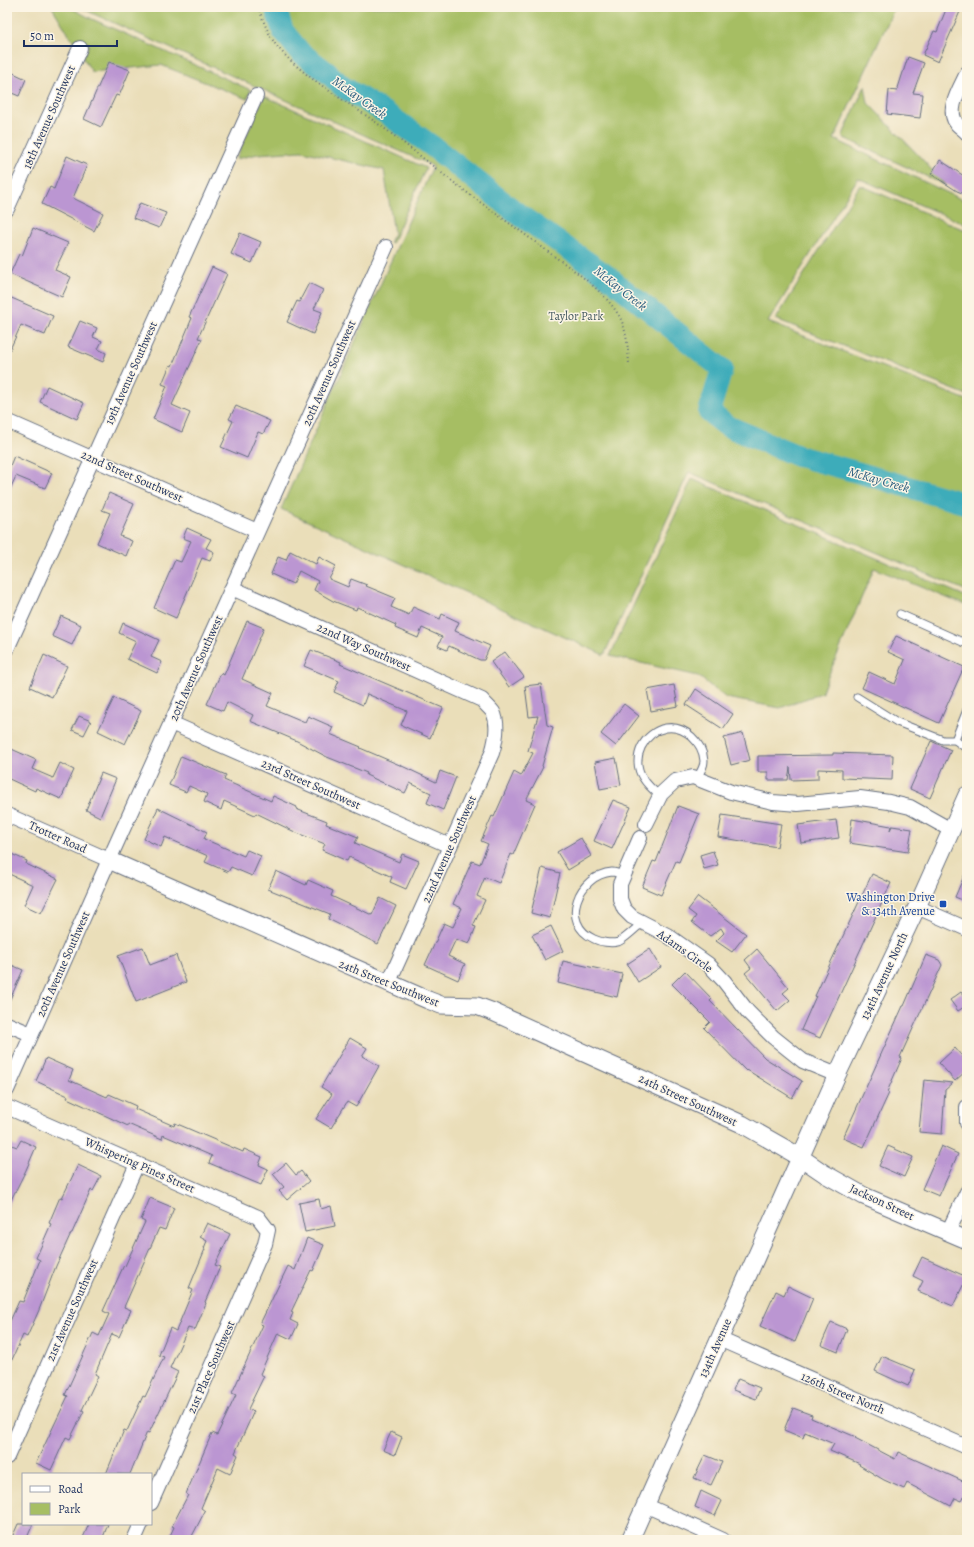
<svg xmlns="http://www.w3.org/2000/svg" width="974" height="1547" font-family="Alegreya,serif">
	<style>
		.green { fill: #a6be63; stroke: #607660 }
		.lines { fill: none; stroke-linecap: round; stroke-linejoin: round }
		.river { stroke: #3cacba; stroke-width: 22 }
		.building { fill: #bb96d2 }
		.service-casing { stroke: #636c7e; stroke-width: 9 }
		.minor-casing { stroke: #636c7e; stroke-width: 16 }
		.tertiary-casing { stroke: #636c7e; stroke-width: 19 }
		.path { stroke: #636c7e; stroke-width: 2; stroke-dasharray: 1 3; stroke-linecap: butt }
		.service { stroke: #fff; stroke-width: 7 }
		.minor { stroke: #fff; stroke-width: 14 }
		.tertiary { stroke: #fff; stroke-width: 17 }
		.transit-dot { fill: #1a4fb4; stroke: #fcf5e5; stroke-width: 1.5 }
		.labels { text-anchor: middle; stroke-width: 3; stroke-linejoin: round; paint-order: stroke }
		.street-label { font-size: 12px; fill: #1b2f5e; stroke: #fcf5e5 }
		.park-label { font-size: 12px; fill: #455a60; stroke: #fcf5e5 }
		.transit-label { font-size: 12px; fill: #164399; stroke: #fcf5e5; text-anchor: end }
		.water-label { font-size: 13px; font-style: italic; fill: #275b7e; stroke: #fcf5e5 }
	</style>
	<rect width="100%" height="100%" fill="#fcf5e5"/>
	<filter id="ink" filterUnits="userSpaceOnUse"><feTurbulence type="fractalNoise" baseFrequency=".025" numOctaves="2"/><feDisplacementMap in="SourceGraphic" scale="8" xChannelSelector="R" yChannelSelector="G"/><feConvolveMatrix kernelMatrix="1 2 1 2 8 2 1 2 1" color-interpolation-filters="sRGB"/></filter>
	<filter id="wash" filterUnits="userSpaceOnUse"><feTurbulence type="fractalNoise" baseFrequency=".012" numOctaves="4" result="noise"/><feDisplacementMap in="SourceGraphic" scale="16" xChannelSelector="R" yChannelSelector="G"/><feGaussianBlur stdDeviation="0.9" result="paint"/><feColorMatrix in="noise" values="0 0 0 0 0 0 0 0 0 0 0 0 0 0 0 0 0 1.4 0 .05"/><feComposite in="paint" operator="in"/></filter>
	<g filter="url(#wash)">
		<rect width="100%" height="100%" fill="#eadeb9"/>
		<g class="green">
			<polygon points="52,7 69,7 92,19 251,90 247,99 161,65 92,72 83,58 89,45 76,39 74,43"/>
			<polygon points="80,7 895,7 834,139 967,202 967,225 858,178 768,322 967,400 967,591 689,472 604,655 281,509 433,166 94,14"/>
			<polygon points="865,86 868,103 923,160 945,185 842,137"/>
			<polygon points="264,96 426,168 392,243 390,242 394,233 384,170 302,151 258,154 236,159"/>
			<polygon points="860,185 967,231 967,395 776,319"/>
			<polygon points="692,479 967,597 967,606 874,568 822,691 824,692 780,708 726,698 698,676 610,656"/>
		</g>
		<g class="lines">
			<polyline class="river" points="275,7 283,31 300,52 328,73 343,87 387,114 432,146 521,216 606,275 722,369 709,412 727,426 798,456 853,471 967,504"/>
		</g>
		<g id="blocks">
			<g class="building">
				<polygon points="947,7 962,7 938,62 923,55 934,31 937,32"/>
				<polygon points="908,57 924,63 913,93 923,94 920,118 887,114 889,90 897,91"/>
				<polygon points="109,62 130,70 119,96 116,95 101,127 84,119"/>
				<polygon points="7,70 26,79 19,96 7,91"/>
				<polygon points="67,156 87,165 73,198 103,213 94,231 42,204 50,187 54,189"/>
				<polygon points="940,160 967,178 967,195 957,191 931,174"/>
				<polygon points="140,203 166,213 159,228 133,218"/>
				<polygon points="33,228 68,243 55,270 71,277 62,297 10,274 19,254 22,256"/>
				<polygon points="240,233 261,242 252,263 231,254"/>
				<polygon points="212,267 227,274 198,338 202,339 172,405 190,413 182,432 153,419 167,386 162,384 170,365 172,366 192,318 189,317"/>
				<polygon points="309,283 323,290 314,309 322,312 313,334 287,322 297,301 299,302"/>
				<polygon points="7,296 53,316 45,335 21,325 7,356"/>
				<polygon points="80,321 97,328 93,337 102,341 98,349 106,353 103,362 68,347"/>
				<polygon points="47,386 84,403 77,419 40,402"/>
				<polygon points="236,406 270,421 263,434 258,432 247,458 221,447 233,421 229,419"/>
				<polygon points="14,456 52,473 45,488 16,476 7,496 7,473"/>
				<polygon points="109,493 134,504 120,536 132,541 126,556 97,543 110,513 102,510"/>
				<polygon points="187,528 211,539 206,548 214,552 210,561 202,558 176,618 154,608 175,560 181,562 191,541 183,538"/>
				<polygon points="290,551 316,564 319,557 336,566 329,579 348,587 351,579 367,585 366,586 395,598 391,607 409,615 413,607 440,619 442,614 459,622 455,631 490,646 484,660 480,660 449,646 447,650 438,646 442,637 422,628 418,638 395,628 396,625 357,607 356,610 333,601 314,590 318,581 299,571 293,584 271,574 278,557 286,560"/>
				<polygon points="61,616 81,625 72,645 52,636"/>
				<polygon points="247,621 264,628 242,679 273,693 267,706 305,722 308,716 333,727 330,734 361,747 360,748 402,766 436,782 440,771 456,777 443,810 427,803 431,793 410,783 405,793 366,775 367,773 327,757 297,741 250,721 253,715 227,702 223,711 207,704 221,673 224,675"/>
				<polygon points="123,623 159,640 151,657 162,662 157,673 127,659 136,641 119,633"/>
				<polygon points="896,636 964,667 939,723 862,688 869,672 895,684 905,660 888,652"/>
				<polygon points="311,650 341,662 340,664 443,708 430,738 401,725 407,711 367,694 363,705 334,692 339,681 304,666"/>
				<polygon points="505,652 524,677 509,687 491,662"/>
				<polygon points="44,655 67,666 52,697 30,687"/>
				<polygon points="541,684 547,725 553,727 542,766 543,767 526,800 535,804 513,855 511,854 499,883 485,877 477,896 485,900 473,926 476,927 469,944 456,939 448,956 465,964 458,980 425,965 444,923 453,927 462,908 453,904 472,861 480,864 488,844 481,841 492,816 494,817 514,772 521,776 533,753 528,751 538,716 529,717 525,686"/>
				<polygon points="674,685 678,706 651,711 647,690"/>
				<polygon points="696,689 733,714 723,729 686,705"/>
				<polygon points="114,698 141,711 125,744 98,731"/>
				<polygon points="624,704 639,716 616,746 601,734"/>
				<polygon points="79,716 91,721 84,735 72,730"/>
				<polygon points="743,733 750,760 731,765 724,738"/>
				<polygon points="931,741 951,750 930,798 910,789"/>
				<polygon points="7,747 36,760 32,769 53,778 60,763 74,770 61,799 36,788 35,791 7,778"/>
				<polygon points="833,753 893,755 892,780 842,778 842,770 818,769 818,779 791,780 790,767 788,780 768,780 768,772 758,772 758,756 833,755"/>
				<polygon points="181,756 226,775 224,780 271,801 273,796 297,807 296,809 327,821 326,824 358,837 355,843 399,862 402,854 419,861 406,889 390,882 392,877 349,857 347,861 322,850 325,844 297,833 256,813 255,815 224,801 221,810 204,802 207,794 189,786 186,792 169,785"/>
				<polygon points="616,758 621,785 600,789 595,762"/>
				<polygon points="101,773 116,779 100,817 86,810"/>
				<polygon points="613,800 631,807 612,849 594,841"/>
				<polygon points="678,806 699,814 679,862 676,861 661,895 642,887 653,861 656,862"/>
				<polygon points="158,808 207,832 204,839 244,856 247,850 261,856 252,876 231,867 228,872 205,862 208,856 165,837 161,847 144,839"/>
				<polygon points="722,815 781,824 777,847 718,837"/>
				<polygon points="852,819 891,826 890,830 892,826 912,829 908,852 849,843"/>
				<polygon points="836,820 839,838 801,843 798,825"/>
				<polygon points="581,838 591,856 568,870 557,852"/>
				<polygon points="713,851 718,865 704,869 700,855"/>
				<polygon points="7,852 27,861 26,864 58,879 41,913 24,905 33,885 7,873"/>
				<polygon points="542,868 560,873 550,918 531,913"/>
				<polygon points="967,869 967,902 955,897"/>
				<polygon points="276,871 306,885 308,880 333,891 331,896 372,915 380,898 396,906 378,944 328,919 330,914 268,889"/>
				<polygon points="872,874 891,883 820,1038 801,1030 816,996 815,996"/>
				<polygon points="698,897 746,934 732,952 716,941 724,933 721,928 710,936 692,922 696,916 688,910"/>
				<polygon points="551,926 563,951 545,960 532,935"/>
				<polygon points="143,947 150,965 176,955 186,982 136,1002 118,956"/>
				<polygon points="650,949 661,967 638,982 627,964"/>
				<polygon points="757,949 789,988 783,993 790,1000 777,1011 745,973 751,968 745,960"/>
				<polygon points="926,955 939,960 942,965 900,1057 902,1058 887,1092 889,1093 864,1147 843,1138 903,1006 904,1006"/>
				<polygon points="563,961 622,974 617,997 558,983"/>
				<polygon points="7,963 23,970 7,1006"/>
				<polygon points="685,971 712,999 710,1001 765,1058 802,1081 792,1098 747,1070 746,1071 704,1028 710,1022 672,984"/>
				<polygon points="961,992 967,1000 967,1005 958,1011 950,1000"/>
				<polygon points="350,1038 367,1048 362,1056 379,1066 356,1107 347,1102 331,1128 316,1119 332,1094 321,1087"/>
				<polygon points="955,1048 967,1062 967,1070 955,1081 939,1063"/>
				<polygon points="46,1058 73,1070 69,1080 107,1097 109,1094 136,1106 135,1109 174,1126 175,1123 243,1152 244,1149 262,1157 259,1165 268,1169 261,1185 209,1163 212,1156 163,1135 162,1139 128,1124 128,1126 67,1098 68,1096 36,1081"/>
				<polygon points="924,1080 953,1083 945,1090 942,1134 919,1132"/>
				<polygon points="21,1140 36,1147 26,1170 7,1208 7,1149 9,1144 17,1147"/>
				<polygon points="888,1146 913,1157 904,1177 879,1166"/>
				<polygon points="941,1146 958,1154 939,1196 922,1189"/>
				<polygon points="286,1163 296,1175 301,1171 309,1181 287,1200 279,1191 284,1187 273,1174"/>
				<polygon points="78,1165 101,1176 93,1191 91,1190 72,1233 71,1233 56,1266 39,1310 27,1337 23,1335 7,1371 7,1328 19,1301 23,1302 40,1260 36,1258 51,1224 49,1223 60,1197 62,1198"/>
				<polygon points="150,1198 174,1208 165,1230 159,1228 124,1307 131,1310 119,1337 112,1334 95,1374 98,1376 82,1410 84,1411 70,1439 66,1437 51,1470 36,1463 68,1396 65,1395 93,1333 99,1336 109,1314 103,1311 124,1265 125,1266 145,1222 141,1220"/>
				<polygon points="319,1199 321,1209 331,1206 335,1226 305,1232 299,1203"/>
				<polygon points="207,1223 230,1234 215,1265 220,1267 205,1302 206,1303 195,1330 188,1328 170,1368 178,1372 149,1433 147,1432 130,1474 106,1474 124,1430 127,1431 143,1396 145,1397 164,1357 159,1355 170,1328 176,1331 193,1290 189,1288 205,1249 204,1248 207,1241 200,1237"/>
				<polygon points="307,1238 324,1245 313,1271 311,1270 291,1312 293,1313 290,1320 298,1324 291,1339 278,1333 260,1374 264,1376 248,1409 254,1411 235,1453 238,1455 230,1474 218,1468 201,1508 205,1511 190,1540 168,1540 174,1527 172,1526 188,1495 186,1494 212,1433 217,1435 236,1395 232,1393 263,1325 260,1324 288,1266 295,1270"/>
				<polygon points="922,1257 967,1277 953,1306 918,1291 923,1281 913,1276"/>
				<polygon points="788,1286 813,1298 795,1342 760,1326 776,1291 784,1295"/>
				<polygon points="831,1322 847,1329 838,1352 821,1345"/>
				<polygon points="882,1356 915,1370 908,1386 875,1371"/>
				<polygon points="738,1379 760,1388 756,1399 733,1390"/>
				<polygon points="793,1408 812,1415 811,1418 856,1437 855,1438 895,1459 898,1452 967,1483 967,1492 962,1501 955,1498 951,1506 907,1483 904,1489 884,1480 859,1465 860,1464 830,1451 834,1444 805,1432 803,1438 784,1430"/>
				<polygon points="391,1432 402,1437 395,1455 383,1450"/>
				<polygon points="705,1455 722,1462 711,1485 694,1478"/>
				<polygon points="701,1491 722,1501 715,1516 695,1507"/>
				<polygon points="18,1524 33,1524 26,1540 11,1540"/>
				<polygon points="89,1524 108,1524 102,1540 82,1540"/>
			</g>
		</g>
	</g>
	<g filter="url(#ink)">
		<use href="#blocks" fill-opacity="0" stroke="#636c7e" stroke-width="1"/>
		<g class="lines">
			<defs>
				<g id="service">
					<polyline points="900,614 967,644"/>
					<polyline points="857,697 897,722 943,740 955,740 967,749"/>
					<polyline points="955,740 967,710"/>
					<path d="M 660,796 C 654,791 647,785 643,778 C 630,758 644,732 666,728 C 685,725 703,743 704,761 C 704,767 700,773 697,778"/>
					<path d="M 624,876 C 620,874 616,872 612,872 C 578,875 559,923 594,939 C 600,942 611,944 618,942 C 624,940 636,928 642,923"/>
				</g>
				<g id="minor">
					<path d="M 967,73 C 961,87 945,110 957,124 C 960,127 964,130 967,133"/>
					<polyline points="7,209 80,48"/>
					<polyline points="7,421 257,531"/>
					<path d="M 232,588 L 482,700 C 485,704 490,708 493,712 C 499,724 496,740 492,753 L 388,984"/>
					<polyline points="7,649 256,96"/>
					<polyline points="171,723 450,846"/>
					<polyline points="7,815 109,860"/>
					<polyline points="646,824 661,794 675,781 693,777 731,792 773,802 798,804 860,798 889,802 910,807 951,830"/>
					<polyline points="640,838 620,884 620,899 624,909 632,917 667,935 708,964 724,981 748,1012 773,1037 803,1061 837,1075"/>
					<polyline points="917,907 967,929"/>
					<polyline points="7,1024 31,1034"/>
					<polyline points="7,1090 109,860 386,247"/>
					<polyline points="7,1107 258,1217 268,1230 265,1244 151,1503"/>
					<polyline points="967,1107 967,1123"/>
					<polyline points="948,1232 967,1192"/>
					<polyline points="719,1339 967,1447"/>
					<polyline points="7,1457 137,1164"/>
					<polyline points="645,1505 723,1540"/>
					<polyline points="134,1540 141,1524"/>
				</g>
				<g id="tertiary">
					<polyline points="109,860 428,1000 441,1005 477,1006 493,1012 742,1124 800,1157 825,1174 864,1196 967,1240"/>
					<polyline points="630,1540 837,1075 917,907 967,795"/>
				</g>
			</defs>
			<use href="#service" class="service-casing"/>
			<use href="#minor" class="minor-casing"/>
			<use href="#tertiary" class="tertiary-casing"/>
			<path class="path" d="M 258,7 C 263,20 268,34 276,45 C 300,75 343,99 374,121 C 408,145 439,172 473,197 C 499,216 525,234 551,254 C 575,271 602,289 618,314 C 627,328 628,349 629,364"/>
			<use href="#service" class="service"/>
			<use href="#minor" class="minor"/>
			<use href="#tertiary" class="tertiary"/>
		</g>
	</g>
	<rect class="transit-dot" x="939" y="900" width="8" height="8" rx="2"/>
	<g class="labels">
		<g class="street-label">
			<text transform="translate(49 117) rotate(-66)" y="4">18th Avenue Southwest</text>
			<text transform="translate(131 373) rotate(-66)" y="4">19th Avenue Southwest</text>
			<text transform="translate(329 373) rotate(-66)" y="4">20th Avenue Southwest</text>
			<text transform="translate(132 476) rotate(24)" y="4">22nd Street Southwest</text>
			<text transform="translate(364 647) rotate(24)" y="4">22nd Way Southwest</text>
			<text transform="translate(196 668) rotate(-66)" y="4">20th Avenue Southwest</text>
			<text transform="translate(311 784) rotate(24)" y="4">23rd Street Southwest</text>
			<text transform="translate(58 837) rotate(24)" y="4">Trotter Road</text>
			<text transform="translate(449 849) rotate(-66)" y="4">22nd Avenue Southwest</text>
			<text transform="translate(685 951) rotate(35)" y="4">Adams Circle</text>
			<text transform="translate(63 964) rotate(-66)" y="4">20th Avenue Southwest</text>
			<text transform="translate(884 976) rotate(-65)" y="4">134th Avenue North</text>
			<text transform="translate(389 983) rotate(22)" y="4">24th Street Southwest</text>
			<text transform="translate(688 1100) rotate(25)" y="4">24th Street Southwest</text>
			<text transform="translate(140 1165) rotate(24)" y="4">Whispering Pines Street</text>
			<text transform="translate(882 1202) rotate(25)" y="4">Jackson Street</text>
			<text transform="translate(72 1310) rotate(-66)" y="4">21st Avenue Southwest</text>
			<text transform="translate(715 1348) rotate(-66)" y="4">134th Avenue</text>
			<text transform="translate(211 1367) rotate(-66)" y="4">21st Place Southwest</text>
			<text transform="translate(843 1393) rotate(23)" y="4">126th Street North</text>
		</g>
		<g class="park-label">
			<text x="576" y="320">Taylor Park</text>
		</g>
		<g class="transit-label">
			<text x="935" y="901">Washington Drive<tspan x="935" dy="14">&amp; 134th Avenue</tspan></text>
		</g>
		<g class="water-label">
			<text transform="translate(360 97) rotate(35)" y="5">McKay Creek</text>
			<text transform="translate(621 288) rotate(38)" y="5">McKay Creek</text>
			<text transform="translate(879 479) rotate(16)" y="5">McKay Creek</text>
		</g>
	</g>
	<rect width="974" height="1547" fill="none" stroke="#fcf5e5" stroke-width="24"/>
	<rect x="22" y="1473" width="130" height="52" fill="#fcf5e5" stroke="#a2a6af"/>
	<rect x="30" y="1486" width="20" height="6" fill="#ffffff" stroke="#a2a6af"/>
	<text x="58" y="1493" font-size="12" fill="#1b2f5e">Road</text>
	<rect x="30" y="1503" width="20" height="12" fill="#a6be63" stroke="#a2a6af"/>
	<text x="58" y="1513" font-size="12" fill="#1b2f5e">Park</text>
	<path d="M24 40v6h93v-6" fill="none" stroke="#1b2f5e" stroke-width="2"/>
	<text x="30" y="40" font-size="12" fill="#1b2f5e" stroke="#fcf5e5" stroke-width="3" paint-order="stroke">50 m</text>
</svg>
